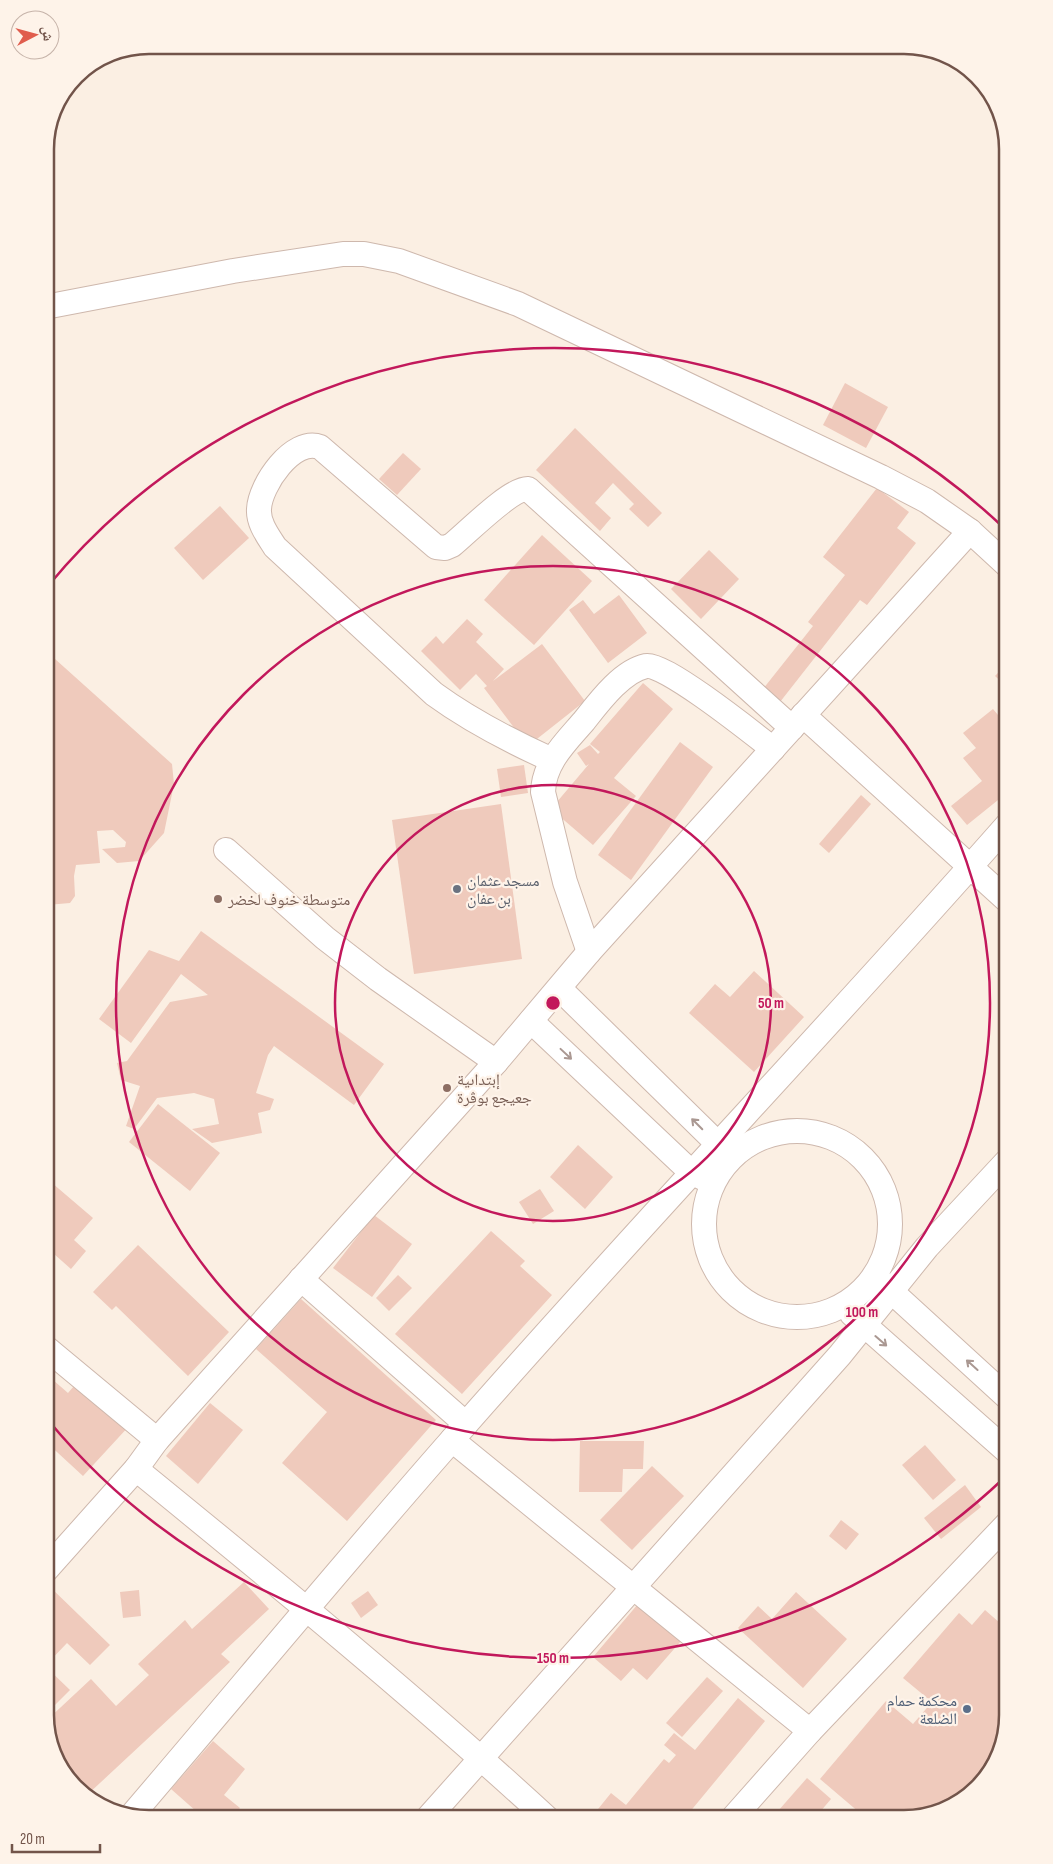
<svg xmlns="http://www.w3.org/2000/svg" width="1053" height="1864" font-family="'Sofia Sans Condensed','Noto Naskh Arabic',sans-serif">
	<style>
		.building { fill: #efcabc }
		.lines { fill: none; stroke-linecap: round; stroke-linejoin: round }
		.street-casing { stroke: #ceb8ad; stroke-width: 26 }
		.street { stroke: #fff; stroke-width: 24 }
		.oneway { stroke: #aa9892 }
		.ring { fill: none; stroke: #c2185b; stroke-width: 2.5 }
		.worship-dot { fill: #6b7280; stroke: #fef3e9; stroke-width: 2 }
		.education-dot { fill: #8d6e63; stroke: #fef3e9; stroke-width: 2 }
		.service-dot { fill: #5c6f8a; stroke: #fef3e9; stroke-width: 2 }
		.labels { text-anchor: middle; stroke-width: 4.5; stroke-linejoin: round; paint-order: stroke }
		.worship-label { font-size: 16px; fill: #5b616d; stroke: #fef3e9; text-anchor: start }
		.education-label { font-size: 16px; fill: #785e54; stroke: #fef3e9; text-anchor: start }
		.service-label { font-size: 16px; fill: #4e5e75; stroke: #fef3e9; text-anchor: end }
		.rim { fill: none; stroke: #72544a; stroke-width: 2.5 }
		.centre { fill: #c2185b; stroke: #fef3e9; stroke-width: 2.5 }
		.ring-label { font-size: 15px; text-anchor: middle; font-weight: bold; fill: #c2185b; stroke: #fef3e9; stroke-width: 4.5; stroke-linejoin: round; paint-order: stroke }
	</style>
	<rect width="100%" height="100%" fill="#fbefe3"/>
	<g class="building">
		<polygon points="845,383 888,407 866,448 823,425"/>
		<polygon points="575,428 662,513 648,527 629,509 634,504 613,483 595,503 611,518 600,531 536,470"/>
		<polygon points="403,453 421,469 397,495 379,479"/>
		<polygon points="877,488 909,512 897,528 916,543 867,605 860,600 780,702 763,689 813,626 808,622 845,575 823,557"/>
		<polygon points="220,506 249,538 203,580 174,548"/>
		<polygon points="542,535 592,581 534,645 484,600"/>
		<polygon points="709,550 739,579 701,619 671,589"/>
		<polygon points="619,595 647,633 608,663 569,610 583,600 594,614"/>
		<polygon points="467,619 483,634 476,642 504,669 493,681 542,644 585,701 528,746 484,688 487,686 476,674 460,690 421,651 436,636 443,644"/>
		<polygon points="45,650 172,764 174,784 164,833 139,861 117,863 102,849 125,847 126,842 113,830 97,831 100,863 76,865 74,876 75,896 70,903 47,905"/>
		<polygon points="1008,662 1008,688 995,676"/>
		<polygon points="643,683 673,709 614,778 636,796 593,845 551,809 589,764 586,766 577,753 590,745 598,754 600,752 590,744"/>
		<polygon points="993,709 1008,727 1008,792 967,825 951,806 982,781 963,758 976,748 963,733"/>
		<polygon points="680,742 713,767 631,880 598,855"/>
		<polygon points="524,765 528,793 501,797 497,769"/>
		<polygon points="861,795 871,804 829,853 819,844"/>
		<polygon points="501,804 522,959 414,974 392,820"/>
		<polygon points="201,931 384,1064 354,1105 274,1046 268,1055 256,1093 274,1099 270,1110 258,1113 262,1133 212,1143 192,1129 219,1124 214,1099 194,1093 157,1098 134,1129 126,1126 140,1086 121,1080 117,1063 127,1061 170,1002 208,995 181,974 131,1043 99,1019 149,950 179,961"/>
		<polygon points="754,971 804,1017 754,1072 689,1013 715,984 730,997"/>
		<polygon points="158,1104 220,1153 190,1191 129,1142"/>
		<polygon points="578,1145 613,1177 585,1209 550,1177"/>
		<polygon points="45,1177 93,1218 74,1240 86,1251 71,1269 45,1246"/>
		<polygon points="540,1189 554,1211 533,1224 519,1202"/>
		<polygon points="374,1215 412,1244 372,1297 333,1268"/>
		<polygon points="491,1231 525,1261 520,1266 552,1295 462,1394 395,1334"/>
		<polygon points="138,1245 229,1332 188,1376 116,1306 112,1310 93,1292"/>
		<polygon points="398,1275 412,1288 389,1311 376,1298"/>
		<polygon points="301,1299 436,1420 347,1521 282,1463 327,1412 256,1349"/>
		<polygon points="45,1373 68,1393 80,1379 130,1425 83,1476 45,1441"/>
		<polygon points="210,1403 243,1430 198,1484 166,1456"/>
		<polygon points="580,1441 644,1441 643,1469 623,1469 622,1492 579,1492"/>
		<polygon points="925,1445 956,1480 933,1500 902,1465"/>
		<polygon points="652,1466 684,1496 632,1550 600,1520"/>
		<polygon points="965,1485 981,1507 941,1539 924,1518"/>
		<polygon points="841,1520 859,1534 846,1550 829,1536"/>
		<polygon points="45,1526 51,1532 45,1539"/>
		<polygon points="1008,1569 1008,1580 1002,1574"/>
		<polygon points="244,1582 269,1609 221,1654 230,1662 86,1796 53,1755 50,1739 55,1734 46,1721 91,1679 116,1706 149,1675 138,1664 185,1620 192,1629"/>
		<polygon points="48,1585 110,1645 90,1665 67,1643 45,1666 45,1588"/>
		<polygon points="139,1590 141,1616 123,1618 120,1592"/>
		<polygon points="368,1591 378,1605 361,1618 351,1603"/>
		<polygon points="796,1592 847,1639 803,1688 738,1628 758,1606 772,1619"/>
		<polygon points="638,1604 681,1641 647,1680 633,1668 621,1681 593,1657"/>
		<polygon points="985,1610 1008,1630 1008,1716 990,1773 944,1811 905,1819 867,1819 820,1779 886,1701 913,1724 932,1702 903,1678 959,1613 972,1625"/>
		<polygon points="45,1666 70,1690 45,1715"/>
		<polygon points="707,1677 723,1691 682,1737 666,1723"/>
		<polygon points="738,1698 765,1721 684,1819 590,1819 611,1793 626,1805 664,1759 669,1763 676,1755 664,1745 674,1733 695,1750"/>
		<polygon points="213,1741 245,1769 224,1795 240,1808 231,1819 205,1819 171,1789"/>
		<polygon points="807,1778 831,1799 814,1819 771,1819"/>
	</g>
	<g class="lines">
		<defs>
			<g id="street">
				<polyline points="45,307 233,271 343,254 364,254 399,261 518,304 881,477 927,501 970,531 1008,566"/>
				<polyline points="803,715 1008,901"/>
				<path d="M 552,760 C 510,741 471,721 434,694 L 275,547 C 268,536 258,523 259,509 C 260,485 293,437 320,447 L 436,547 L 445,548 L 452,545 C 467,533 511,488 528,489 L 792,728"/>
				<polyline points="226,850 325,938 378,979 496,1062"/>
				<path d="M 589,952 L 565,882 L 543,792 C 544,762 566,742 584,721 C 599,702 622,671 646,666 C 664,662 755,735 773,749"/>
				<polyline points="560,989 717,1143 731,1152"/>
				<polyline points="531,1021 691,1172 705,1179"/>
				<circle cx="797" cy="1224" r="93"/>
				<polyline points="301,1279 466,1424"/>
				<polyline points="880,1281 1008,1398"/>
				<polyline points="852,1314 1008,1452"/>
				<polyline points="45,1347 157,1440"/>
				<polyline points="452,1440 810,1731"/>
				<polyline points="136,1469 157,1440 496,1062 589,952 970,531"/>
				<path d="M 45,1571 L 136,1469 C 276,1583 415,1697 548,1819"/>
				<path d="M 132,1815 C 238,1691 343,1564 451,1441 C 633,1232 825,1032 1008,824"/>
				<polyline points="427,1819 840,1355 927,1247 1008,1160"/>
				<polyline points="732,1819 810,1731 1008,1523"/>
			</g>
		</defs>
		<use href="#street" class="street-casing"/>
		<use href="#street" class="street"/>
	</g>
	<defs><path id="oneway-shaft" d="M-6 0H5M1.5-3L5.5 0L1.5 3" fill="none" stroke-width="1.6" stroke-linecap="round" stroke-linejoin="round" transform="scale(1.25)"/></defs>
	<g class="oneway">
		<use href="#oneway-shaft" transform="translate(566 1054) rotate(43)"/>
		<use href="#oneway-shaft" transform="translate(697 1124) rotate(-135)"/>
		<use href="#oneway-shaft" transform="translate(881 1341) rotate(41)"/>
		<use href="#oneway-shaft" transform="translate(972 1365) rotate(-138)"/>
	</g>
	<g class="ring">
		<circle cx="553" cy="1003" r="218"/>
		<circle cx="553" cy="1003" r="437"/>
		<path d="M1004 1478A655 655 0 0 1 48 1420M48 586A655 655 0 0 1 1004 528"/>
	</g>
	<circle class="worship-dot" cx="457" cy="889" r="5"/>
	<g class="education-dot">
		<circle cx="218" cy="899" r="5"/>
		<circle cx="447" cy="1088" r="5"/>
	</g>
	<circle class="service-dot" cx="967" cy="1709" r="5"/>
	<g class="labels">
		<g class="worship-label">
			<text x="467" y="886">مسجد عثمان<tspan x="467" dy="18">بن عفان</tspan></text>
		</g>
		<g class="education-label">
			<text x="228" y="905">متوسطة خنوف لخضر</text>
			<text x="457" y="1085">إبتداىية<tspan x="457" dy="18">جعيجع بوڨرة</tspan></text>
		</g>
		<g class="service-label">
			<text x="957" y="1706">محكمة حمام<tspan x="957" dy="18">الضلعة</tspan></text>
		</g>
	</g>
	<path d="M0 0H1053V1864H0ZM149 54H904A95 95 0 0 1 999 149V1715A95 95 0 0 1 904 1810H149A95 95 0 0 1 54 1715V149A95 95 0 0 1 149 54Z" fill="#fef3e9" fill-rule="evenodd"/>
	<path class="rim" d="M149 54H904A95 95 0 0 1 999 149V1715A95 95 0 0 1 904 1810H149A95 95 0 0 1 54 1715V149A95 95 0 0 1 149 54Z"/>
	<circle cx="553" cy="1003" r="8" class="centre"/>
	<g class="ring-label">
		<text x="771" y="1008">50 m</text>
		<text x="862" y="1317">100 m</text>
		<text x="553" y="1663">150 m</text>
	</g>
	<g transform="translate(35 35) rotate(84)"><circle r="24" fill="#fef3e9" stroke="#c6b3a9"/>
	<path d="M0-4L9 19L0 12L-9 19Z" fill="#e05d4d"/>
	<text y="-8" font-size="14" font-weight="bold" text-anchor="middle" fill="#72544a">ش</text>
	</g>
	<path d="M12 1844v8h88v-8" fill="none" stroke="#72544a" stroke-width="2.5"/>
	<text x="20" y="1844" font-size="15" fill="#72544a" stroke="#fef3e9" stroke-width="4" paint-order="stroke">20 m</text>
</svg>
